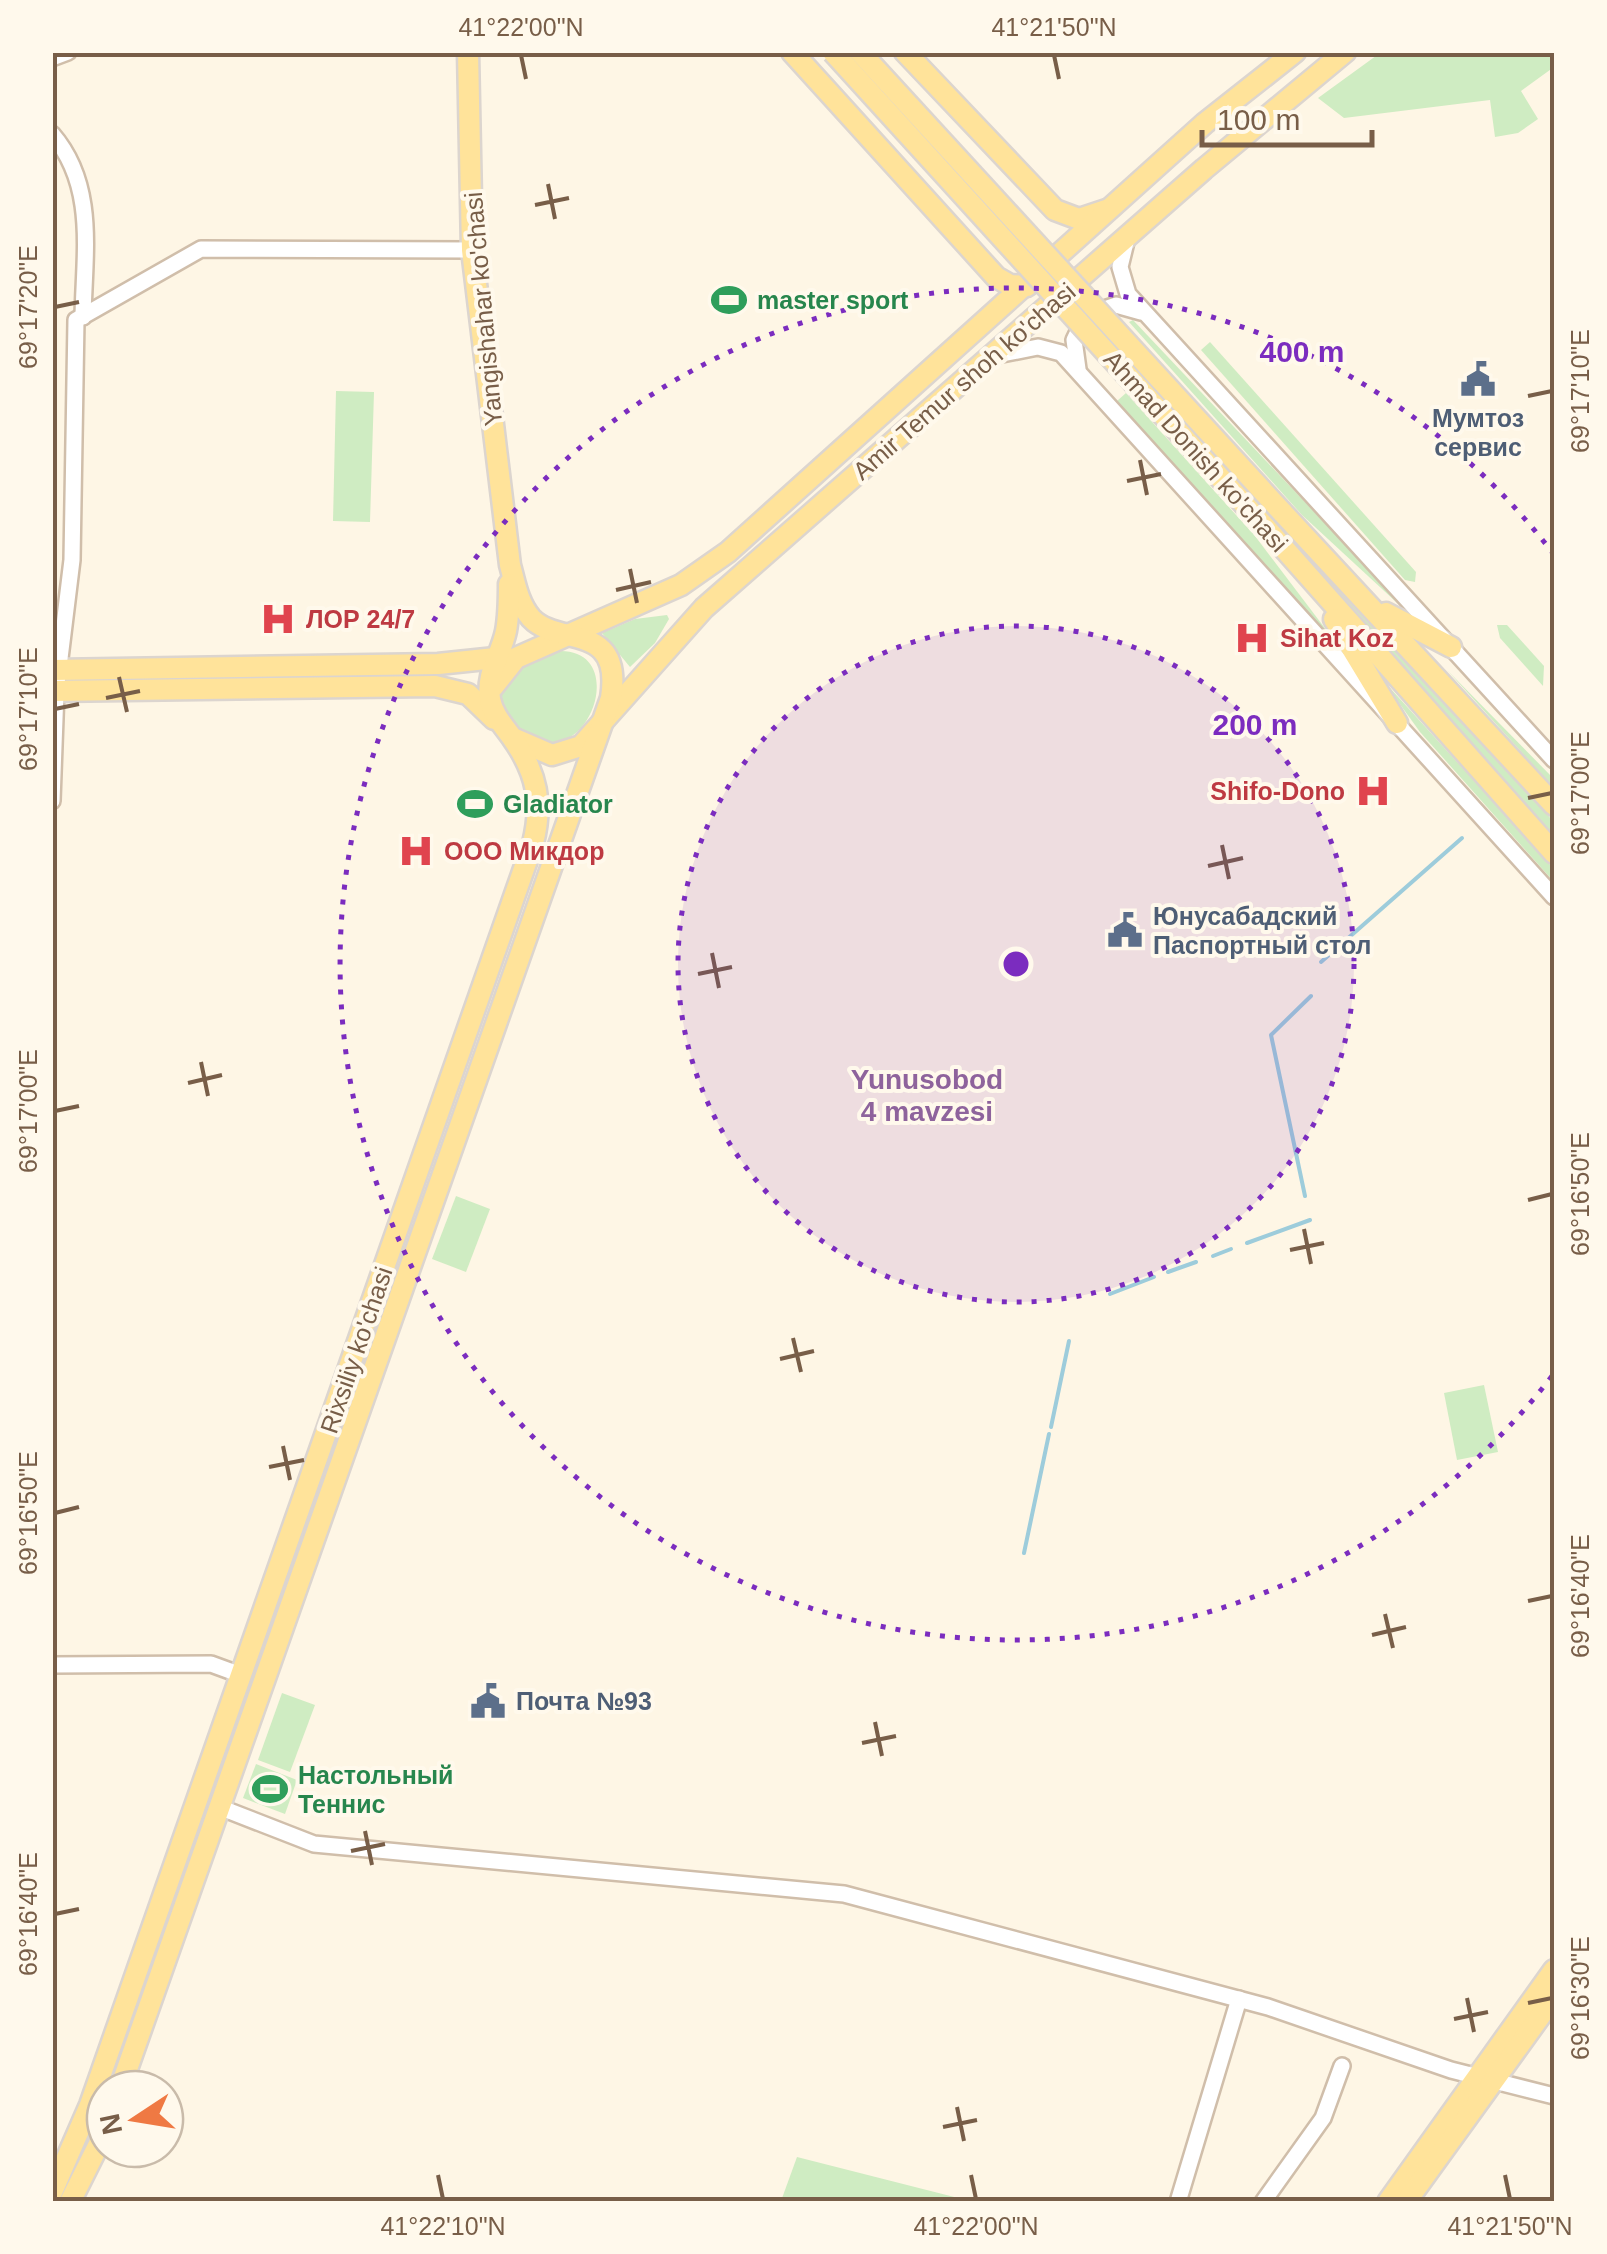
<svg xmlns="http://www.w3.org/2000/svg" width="1607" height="2254" font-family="Helvetica,sans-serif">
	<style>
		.green { fill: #cfecc2 }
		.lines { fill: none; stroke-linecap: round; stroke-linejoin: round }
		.stream { stroke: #9dccdb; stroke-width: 4 }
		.minor-casing { stroke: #d0beaa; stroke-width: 20 }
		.major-casing { stroke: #dcd5cf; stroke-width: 25 }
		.minor { stroke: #fff; stroke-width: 15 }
		.major { stroke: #ffe39a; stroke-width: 20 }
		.major-bridge-casing { stroke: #dcd5cf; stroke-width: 25; stroke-linecap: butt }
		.major-bridge { stroke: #ffe39a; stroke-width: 20 }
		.ticks { fill: none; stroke: #785e48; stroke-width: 4 }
		.ring { fill: none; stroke: #7b2cbf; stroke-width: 5; stroke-dasharray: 5 10 }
		.labels { text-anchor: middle; stroke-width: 8; stroke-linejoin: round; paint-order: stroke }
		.leisure-label { font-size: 25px; font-weight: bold; fill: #27864d; stroke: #fff9ec; text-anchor: start }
		.street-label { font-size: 25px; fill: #785e48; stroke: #fff9ec }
		.service-label { font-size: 25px; font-weight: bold; fill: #4e5e75; stroke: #fff9ec; text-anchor: start }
		.health-label { font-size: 25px; font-weight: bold; fill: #be3a42; stroke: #fff9ec; text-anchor: start }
		.neighbourhood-label { font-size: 28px; font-weight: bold; fill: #8e639c; stroke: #fff9ec }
		.centre { fill: #7b2cbf; stroke: #fff9ec; stroke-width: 5 }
		.ring-label { font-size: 30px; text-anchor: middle; font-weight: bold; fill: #7b2cbf; stroke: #fff9ec; stroke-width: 8; stroke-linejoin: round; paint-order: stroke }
		.neatline { fill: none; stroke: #785e48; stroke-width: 4 }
		.ticks-label { font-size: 25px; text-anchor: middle; fill: #785e48 }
	</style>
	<rect width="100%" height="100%" fill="#fef6e5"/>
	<g class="green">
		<polygon points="1380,53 1554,53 1554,67 1521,91 1538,119 1518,133 1495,137 1490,100 1344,118 1318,98"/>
		<polygon points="1133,320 1421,625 1302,515 1129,322"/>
		<polygon points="1210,342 1416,572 1415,582 1405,580 1201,350"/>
		<polygon points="336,391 374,392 370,522 333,521"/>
		<polygon points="1126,393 1255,536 1349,660 1117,401"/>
		<polygon points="1294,544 1360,608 1554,822 1554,837"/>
		<polygon points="667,615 669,619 655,643 630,667 602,633 635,619"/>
		<polygon points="1497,625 1507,625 1544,666 1543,686 1500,638"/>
		<path d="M 559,651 C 633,649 586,781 523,731 C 510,721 501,708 500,692 L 514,670 Z"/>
		<polygon points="1447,670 1554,779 1554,788"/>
		<polygon points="1381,678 1554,869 1554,882 1420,732"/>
		<polygon points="456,1196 490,1209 466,1272 432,1259"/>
		<polygon points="1484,1385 1498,1452 1457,1460 1444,1393"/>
		<polygon points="282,1693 315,1705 290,1772 258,1760"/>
		<polygon points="256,1764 297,1780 285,1814 243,1798"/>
		<polygon points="797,2157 970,2201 781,2201"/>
	</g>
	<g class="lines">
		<g class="stream">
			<polyline points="1321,962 1462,838"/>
			<polyline points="1305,1196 1271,1035 1311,996"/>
			<polyline points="1247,1243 1310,1220"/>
			<polyline points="1213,1256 1231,1249"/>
			<polyline points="1168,1272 1196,1262"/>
			<polyline points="1110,1294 1154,1277"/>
			<polyline points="1051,1427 1069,1341"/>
			<polyline points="1024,1553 1049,1434"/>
		</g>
		<defs>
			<g id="minor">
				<polyline points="52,58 68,52"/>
				<path d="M 52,134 C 97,186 84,254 83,317"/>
				<polyline points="1127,238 1120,267 1128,294 1554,760"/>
				<polyline points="992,356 1038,347 1061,353 1554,897"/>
				<polyline points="1078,369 1074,340 1086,315 1116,305 1141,312"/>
				<polyline points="52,801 56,691 72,560 76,320 201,249 472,250"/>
				<polyline points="52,1665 211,1664 241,1675"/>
				<polyline points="219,1807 314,1844 844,1894 1268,2007 1451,2070 1554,2096"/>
				<polyline points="1178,2202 1239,1999"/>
				<polyline points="1263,2202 1323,2118 1342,2066"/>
			</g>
			<g id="major">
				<polyline points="792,52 996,277 1010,285 1027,286"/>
				<polyline points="905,52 1055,210 1079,219 1106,210"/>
				<polyline points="1282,512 1554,805"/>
				<polyline points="1265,527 1554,853"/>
				<polyline points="1386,613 1451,647"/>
				<polyline points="1334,619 1397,723"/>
				<polyline points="52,670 438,664 505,657"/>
				<polyline points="493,687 516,658 681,585 728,552 1205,123 1295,52"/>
				<polyline points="52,691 435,686 468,694 494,719"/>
				<polyline points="515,739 552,755 581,746 704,608 1204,169 1345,52"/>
				<path d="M 120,2089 L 611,698 C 623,621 558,647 531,618 C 518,603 515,583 510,565 L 472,250 L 468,52"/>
				<path d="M 52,2192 L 90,2105 L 533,843 C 543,804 537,773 513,739 C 504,726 493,715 490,699 C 486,673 501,655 506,631 C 509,615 509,599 509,584"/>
				<polyline points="70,2202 105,2132"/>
				<polyline points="1388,2202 1554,1970"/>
				<polyline points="1406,2202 1554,1997"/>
			</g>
		</defs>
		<use href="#minor" class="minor-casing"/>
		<use href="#major" class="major-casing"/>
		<use href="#minor" class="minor"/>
		<use href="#major" class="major"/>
		<defs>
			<g id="major-bridge">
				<polyline points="833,52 1265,527"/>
				<polyline points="860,52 1282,512"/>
			</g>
		</defs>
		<use href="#major-bridge" class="major-bridge-casing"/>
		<use href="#major-bridge" class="major-bridge"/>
	</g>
	<path class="ticks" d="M 521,55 L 526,79M 1054,55 L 1059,79M 548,184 L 555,219M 535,205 L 569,198M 55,307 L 79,302M 1528,396 L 1552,391M 1140,460 L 1147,495M 1127,481 L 1161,474M 630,569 L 637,603M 616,590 L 651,582M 119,677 L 127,712M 106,698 L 140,691M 55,709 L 79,704M 1528,798 L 1552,793M 1222,845 L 1229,879M 1208,866 L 1243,858M 712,953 L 719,988M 698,974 L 732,967M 201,1062 L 208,1096M 188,1083 L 222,1075M 55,1111 L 79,1106M 1528,1200 L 1552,1194M 1304,1229 L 1311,1264M 1290,1250 L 1324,1243M 793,1338 L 801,1372M 780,1359 L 814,1351M 283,1446 L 290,1480M 269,1467 L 304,1460M 55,1513 L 79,1507M 1528,1601 L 1552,1596M 1385,1614 L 1393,1648M 1372,1635 L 1406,1627M 875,1722 L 882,1756M 862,1743 L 896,1736M 365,1831 L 372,1865M 351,1851 L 385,1844M 55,1914 L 79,1909M 1467,1998 L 1474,2032M 1528,2003 L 1552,1998M 1454,2019 L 1488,2012M 957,2107 L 964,2141M 943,2127 L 977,2120M 438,2175 L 443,2199M 971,2175 L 976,2199M 1505,2175 L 1510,2199"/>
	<circle cx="1016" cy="964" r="338" fill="#7b2cbf" fill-opacity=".12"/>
	<g class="ring">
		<circle cx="1016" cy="964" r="338"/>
		<path d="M1552 1376A676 676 0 1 1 1552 552"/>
	</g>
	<defs>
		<symbol id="stadium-bare" viewBox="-9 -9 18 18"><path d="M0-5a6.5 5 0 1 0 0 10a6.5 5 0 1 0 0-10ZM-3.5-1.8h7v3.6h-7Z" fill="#2e9e5b" stroke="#fff9ec" stroke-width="2.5" paint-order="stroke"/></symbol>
		<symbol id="civic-bare" viewBox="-9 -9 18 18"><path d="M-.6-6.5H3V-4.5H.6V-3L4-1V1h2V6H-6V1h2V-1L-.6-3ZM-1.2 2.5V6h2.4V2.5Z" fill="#5c6f8a" stroke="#fff9ec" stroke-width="2.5" paint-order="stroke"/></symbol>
		<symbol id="hospital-bare" viewBox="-9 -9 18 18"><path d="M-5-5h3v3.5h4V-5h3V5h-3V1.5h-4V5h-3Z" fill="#e0444e" stroke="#fff9ec" stroke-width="2.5" paint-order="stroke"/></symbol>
	</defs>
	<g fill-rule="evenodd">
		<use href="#stadium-bare" x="704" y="275" width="50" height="50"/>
		<use href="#civic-bare" x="1453" y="354" width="50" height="50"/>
		<use href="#hospital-bare" x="253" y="594" width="50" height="50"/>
		<use href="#hospital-bare" x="1227" y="613" width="50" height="50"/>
		<use href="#hospital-bare" x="1348" y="766" width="50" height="50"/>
		<use href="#stadium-bare" x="450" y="779" width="50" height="50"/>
		<use href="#hospital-bare" x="391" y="826" width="50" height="50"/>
		<use href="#civic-bare" x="1100" y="905" width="50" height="50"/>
		<use href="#civic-bare" x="463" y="1676" width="50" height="50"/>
		<use href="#stadium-bare" x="245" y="1764" width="50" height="50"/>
	</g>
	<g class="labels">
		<g class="leisure-label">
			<text x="757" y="309">master sport</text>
			<text x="503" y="813">Gladiator</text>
			<text x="298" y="1784">Настольный<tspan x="298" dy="29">Теннис</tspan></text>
		</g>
		<g class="street-label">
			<text transform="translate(483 309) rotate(-95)" y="9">Yangishahar ko'chasi</text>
			<text transform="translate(964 381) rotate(-41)" y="9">Amir Temur shoh ko'chasi</text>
			<text transform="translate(1196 451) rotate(48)" y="9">Ahmad Donish ko'chasi</text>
			<text transform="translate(356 1350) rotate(-71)" y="9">Rixsiliy ko'chasi</text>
		</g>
		<g class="service-label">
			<text x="1478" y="427" text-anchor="middle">Мумтоз<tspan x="1478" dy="29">сервис</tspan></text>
			<text x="1153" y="925">Юнусабадский<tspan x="1153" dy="29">Паспортный стол</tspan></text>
			<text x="516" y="1710">Почта №93</text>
		</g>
		<g class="health-label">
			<text x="306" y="628">ЛОР 24/7</text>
			<text x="1280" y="647">Sihat Koz</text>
			<text x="1345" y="800" text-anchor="end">Shifo-Dono</text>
			<text x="444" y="860">ООО Микдор</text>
		</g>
		<g class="neighbourhood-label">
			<text x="927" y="1089">Yunusobod<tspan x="927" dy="32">4 mavzesi</tspan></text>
		</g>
	</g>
	<circle cx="1016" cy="964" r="15" class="centre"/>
	<g class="ring-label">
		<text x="1302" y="362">400 m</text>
		<text x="1255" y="735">200 m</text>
	</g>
	<rect width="1607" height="2254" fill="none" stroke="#fff9ec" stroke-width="110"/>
	<g transform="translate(135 2119) rotate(258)"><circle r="48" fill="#fff9ec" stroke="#c9bbaa" stroke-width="2.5"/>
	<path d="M0-8L18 38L0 25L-18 38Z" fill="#ef7943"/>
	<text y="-15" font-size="28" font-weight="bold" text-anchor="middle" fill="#785e48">N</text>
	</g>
	<path d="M1202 130v15h170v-15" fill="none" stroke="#785e48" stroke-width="5"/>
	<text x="1217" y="130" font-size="30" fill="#785e48" stroke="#fff9ec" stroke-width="8" paint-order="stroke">100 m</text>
	<rect x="55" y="55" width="1497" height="2144" class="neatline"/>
	<g class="ticks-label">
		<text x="521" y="36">41°22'00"N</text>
		<text x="1054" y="36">41°21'50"N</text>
		<text transform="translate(28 307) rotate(-90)" y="9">69°17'20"E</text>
		<text transform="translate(1580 391) rotate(-90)" y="9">69°17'10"E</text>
		<text transform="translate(28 709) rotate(-90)" y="9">69°17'10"E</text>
		<text transform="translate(1580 793) rotate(-90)" y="9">69°17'00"E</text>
		<text transform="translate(28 1111) rotate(-90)" y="9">69°17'00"E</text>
		<text transform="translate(1580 1194) rotate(-90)" y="9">69°16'50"E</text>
		<text transform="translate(28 1513) rotate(-90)" y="9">69°16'50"E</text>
		<text transform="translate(1580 1596) rotate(-90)" y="9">69°16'40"E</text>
		<text transform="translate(28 1914) rotate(-90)" y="9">69°16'40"E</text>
		<text transform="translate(1580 1998) rotate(-90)" y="9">69°16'30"E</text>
		<text x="443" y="2235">41°22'10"N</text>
		<text x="976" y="2235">41°22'00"N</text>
		<text x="1510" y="2235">41°21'50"N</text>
	</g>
</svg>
